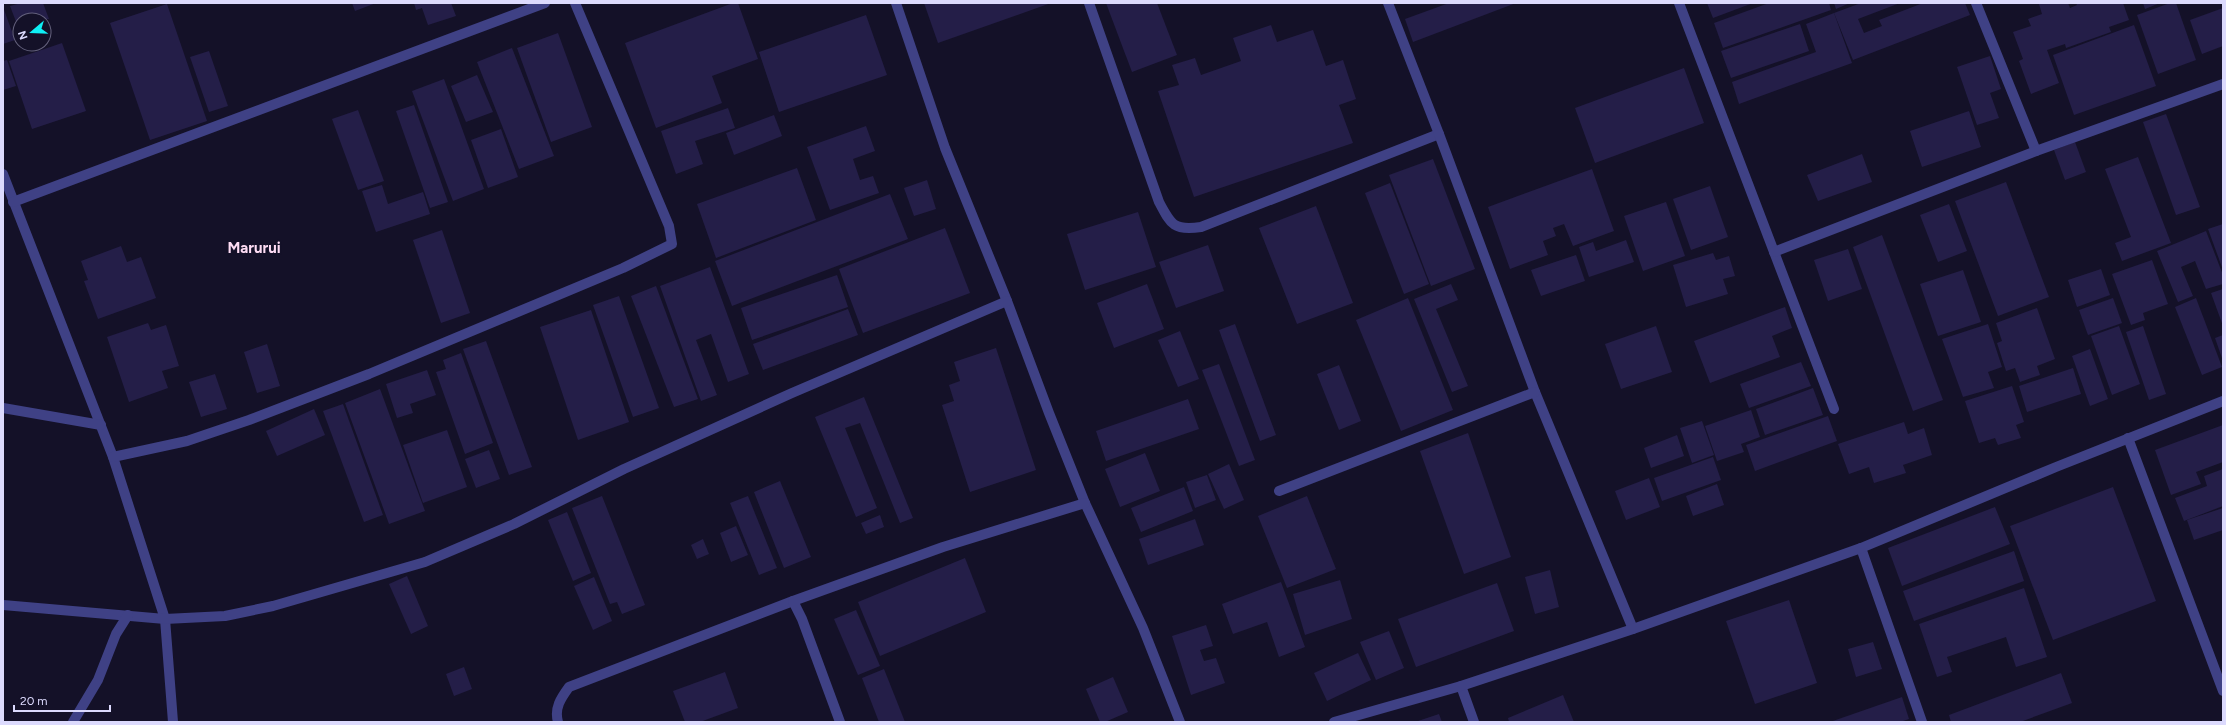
<svg xmlns="http://www.w3.org/2000/svg" width="2226" height="725" font-family="Figtree,sans-serif">
	<style>
		.building { fill: #241e48 }
		.lines { fill: none; stroke-linecap: round; stroke-linejoin: round }
		.street { stroke: #3f4185; stroke-width: 10 }
		.labels { text-anchor: middle; stroke-width: 3.5; stroke-linejoin: round; paint-order: stroke }
		.district-label { font-size: 15px; font-weight: bold; fill: #fedcf4; stroke: #141128 }
	</style>
	<rect width="100%" height="100%" fill="#141128"/>
	<g class="building">
		<polygon points="21,3 43,3 49,19 20,20 20,32 10,6"/>
		<polygon points="352,3 376,3 355,11"/>
		<polygon points="414,3 451,3 456,16 428,25 422,8 416,10"/>
		<polygon points="733,3 738,3 758,59 712,76 722,103 656,128 625,43"/>
		<polygon points="924,3 1051,3 938,43"/>
		<polygon points="1106,3 1157,3 1177,55 1132,72"/>
		<polygon points="1449,3 1516,3 1413,42 1405,19"/>
		<polygon points="1707,3 1753,3 1713,18"/>
		<polygon points="1769,3 1829,3 1831,10 1723,48 1714,23"/>
		<polygon points="1834,3 1850,3 1836,9"/>
		<polygon points="1861,3 1900,3 1858,19 1864,33 1882,26 1879,20 1923,3 1965,3 1970,15 1853,60 1834,13"/>
		<polygon points="2068,3 2070,8 2077,5 2076,3 2123,3 2129,20 2109,27 2111,32 2066,48 2065,44 2047,50 2059,83 2031,94 2019,61 2023,59 2013,32 2031,26 2028,19 2042,14 2039,4"/>
		<polygon points="2143,3 2160,3 2145,9"/>
		<polygon points="2170,3 2176,3 2196,60 2158,74 2137,15"/>
		<polygon points="167,4 207,121 150,140 110,23"/>
		<polygon points="3,7 15,40 3,44"/>
		<polygon points="2223,8 2223,46 2202,54 2190,20"/>
		<polygon points="1834,13 1852,63 1739,104 1732,82 1816,52 1806,24"/>
		<polygon points="866,15 887,75 779,112 759,52"/>
		<polygon points="1800,24 1809,51 1731,78 1721,51"/>
		<polygon points="1271,25 1277,42 1313,30 1326,66 1343,60 1356,99 1339,105 1353,143 1194,197 1158,91 1179,85 1172,65 1195,58 1201,75 1241,61 1233,38"/>
		<polygon points="2134,25 2156,86 2074,115 2053,55"/>
		<polygon points="558,33 592,127 551,142 517,48"/>
		<polygon points="62,43 86,111 32,129 9,61"/>
		<polygon points="512,48 554,156 519,169 477,62"/>
		<polygon points="209,51 228,106 209,112 190,57"/>
		<polygon points="1990,56 2001,89 1990,93 1999,118 1977,125 1957,67"/>
		<polygon points="7,60 16,86 3,90 3,61"/>
		<polygon points="1684,68 1704,123 1595,163 1575,108"/>
		<polygon points="477,75 493,112 466,122 451,86"/>
		<polygon points="444,79 484,189 453,201 412,91"/>
		<polygon points="414,105 448,202 430,208 396,111"/>
		<polygon points="728,108 735,128 695,141 703,164 676,174 661,131"/>
		<polygon points="358,110 384,181 358,190 332,119"/>
		<polygon points="1969,111 1981,147 1922,167 1910,131"/>
		<polygon points="2166,114 2200,207 2176,215 2143,122"/>
		<polygon points="774,115 782,136 734,155 726,133"/>
		<polygon points="866,126 875,151 853,159 860,180 873,176 879,193 830,210 807,147"/>
		<polygon points="501,129 518,177 488,188 471,140"/>
		<polygon points="2075,142 2086,172 2065,180 2054,150"/>
		<polygon points="1862,154 1872,182 1818,201 1807,175"/>
		<polygon points="2138,157 2171,243 2122,261 2115,243 2131,237 2105,169"/>
		<polygon points="1433,159 1475,269 1431,286 1389,175"/>
		<polygon points="797,168 816,220 716,258 697,204"/>
		<polygon points="1592,169 1614,231 1573,246 1564,224 1553,228 1556,236 1543,241 1548,255 1510,269 1488,207"/>
		<polygon points="927,180 936,209 914,216 904,188"/>
		<polygon points="2006,182 2049,297 1998,316 1955,201"/>
		<polygon points="1390,183 1429,284 1404,294 1365,193"/>
		<polygon points="382,185 388,204 423,192 430,214 376,232 362,191"/>
		<polygon points="1710,186 1728,237 1691,250 1673,199"/>
		<polygon points="890,194 908,239 732,306 715,261"/>
		<polygon points="1666,202 1685,256 1643,271 1624,216"/>
		<polygon points="1949,204 1967,251 1938,262 1920,215"/>
		<polygon points="1316,206 1353,303 1297,324 1259,228"/>
		<polygon points="1138,212 1156,267 1085,290 1067,234"/>
		<polygon points="2223,224 2223,270 2208,229"/>
		<polygon points="945,228 970,293 863,333 839,269"/>
		<polygon points="442,230 470,313 441,323 413,240"/>
		<polygon points="2206,231 2223,275 2223,284 2206,289 2195,261 2181,267 2193,296 2178,302 2157,251"/>
		<polygon points="1882,235 1943,400 1913,411 1853,247"/>
		<polygon points="1626,240 1634,262 1589,277 1579,247 1593,242 1596,251"/>
		<polygon points="1208,245 1224,291 1176,308 1159,262"/>
		<polygon points="121,246 127,262 141,257 156,298 98,319 84,281 88,280 81,261"/>
		<polygon points="1848,249 1862,289 1828,301 1814,260"/>
		<polygon points="1713,253 1716,260 1729,256 1735,276 1723,279 1728,294 1686,307 1673,265"/>
		<polygon points="1576,255 1585,281 1541,296 1531,270"/>
		<polygon points="2152,260 2168,304 2143,313 2145,320 2131,325 2112,274"/>
		<polygon points="710,267 749,374 728,382 711,334 696,340 717,395 701,401 660,286"/>
		<polygon points="2101,269 2110,295 2077,307 2068,280"/>
		<polygon points="1963,270 1981,322 1938,336 1920,284"/>
		<polygon points="837,275 848,307 752,340 741,308"/>
		<polygon points="1147,284 1164,329 1114,348 1097,303"/>
		<polygon points="1451,284 1458,300 1436,309 1468,386 1452,392 1414,299"/>
		<polygon points="656,286 698,399 674,407 631,296"/>
		<polygon points="2223,289 2223,326 2211,293"/>
		<polygon points="619,296 659,408 633,417 593,305"/>
		<polygon points="1408,298 1453,410 1401,431 1356,320"/>
		<polygon points="2113,298 2122,323 2088,335 2079,310"/>
		<polygon points="2196,298 2222,367 2202,375 2175,307"/>
		<polygon points="1785,307 1792,328 1772,336 1780,357 1710,383 1694,341"/>
		<polygon points="2037,308 2055,359 2037,366 2040,375 2020,382 2015,368 2006,371 1997,343 2002,341 1996,323"/>
		<polygon points="848,309 858,335 763,370 753,344"/>
		<polygon points="591,310 629,422 578,440 540,327"/>
		<polygon points="148,323 151,330 166,325 179,366 162,371 168,388 129,402 107,337"/>
		<polygon points="1235,324 1276,435 1260,441 1219,330"/>
		<polygon points="1988,324 2002,367 1988,372 1994,388 1963,397 1942,339"/>
		<polygon points="1656,326 1672,372 1621,389 1605,344"/>
		<polygon points="2119,326 2140,384 2112,395 2091,336"/>
		<polygon points="2143,326 2166,394 2149,400 2126,332"/>
		<polygon points="1180,331 1199,379 1178,387 1158,340"/>
		<polygon points="2223,335 2223,361 2215,338"/>
		<polygon points="486,341 532,467 509,475 463,349"/>
		<polygon points="267,344 280,386 257,393 244,352"/>
		<polygon points="996,348 1036,470 970,492 942,405 954,401 949,385 960,381 954,362"/>
		<polygon points="2090,349 2108,399 2090,406 2072,356"/>
		<polygon points="461,353 493,443 465,454 436,372 446,369 443,360"/>
		<polygon points="1801,362 1811,386 1749,408 1740,384"/>
		<polygon points="1219,364 1255,460 1239,466 1202,370"/>
		<polygon points="1339,365 1361,421 1339,430 1317,374"/>
		<polygon points="2073,368 2081,394 2027,412 2019,386"/>
		<polygon points="427,370 436,395 410,404 413,413 397,418 386,384"/>
		<polygon points="215,374 227,409 201,417 189,382"/>
		<polygon points="2012,386 2024,422 2016,425 2021,438 1998,445 1995,438 1979,443 1965,401"/>
		<polygon points="1813,388 1823,415 1765,435 1756,409"/>
		<polygon points="380,389 425,511 389,524 345,403"/>
		<polygon points="864,397 913,518 900,523 860,423 845,428 877,508 856,517 815,417"/>
		<polygon points="1188,399 1199,429 1106,461 1096,431"/>
		<polygon points="343,404 383,515 364,522 323,411"/>
		<polygon points="314,409 325,435 277,456 266,431"/>
		<polygon points="1751,410 1760,437 1741,444 1744,452 1717,461 1705,426"/>
		<polygon points="1828,416 1837,441 1755,471 1746,445"/>
		<polygon points="1702,421 1714,455 1692,463 1680,428"/>
		<polygon points="1904,422 1908,434 1924,428 1932,455 1903,465 1906,473 1874,483 1869,467 1849,474 1838,444"/>
		<polygon points="2223,425 2223,462 2196,472 2201,484 2171,495 2155,450"/>
		<polygon points="447,430 467,487 423,503 403,445"/>
		<polygon points="1468,433 1511,557 1464,574 1420,451"/>
		<polygon points="1677,435 1684,456 1651,468 1644,448"/>
		<polygon points="489,450 500,479 476,488 465,459"/>
		<polygon points="1145,453 1160,491 1120,507 1105,469"/>
		<polygon points="1713,457 1721,480 1662,501 1654,478"/>
		<polygon points="1229,464 1244,500 1224,509 1208,474"/>
		<polygon points="2223,469 2223,506 2184,521 2175,498 2207,486 2204,476"/>
		<polygon points="1207,475 1216,500 1195,508 1186,482"/>
		<polygon points="1649,478 1660,507 1626,520 1615,491"/>
		<polygon points="780,481 811,557 784,568 754,492"/>
		<polygon points="1717,484 1724,505 1693,516 1686,496"/>
		<polygon points="1184,487 1193,511 1141,532 1131,508"/>
		<polygon points="2113,487 2156,601 2053,640 2010,526"/>
		<polygon points="602,496 645,605 622,614 617,602 610,604 572,508"/>
		<polygon points="748,496 777,568 759,575 730,503"/>
		<polygon points="1307,496 1336,569 1287,588 1258,516"/>
		<polygon points="1995,507 2010,544 1902,586 1888,548"/>
		<polygon points="2223,508 2223,530 2194,540 2187,520"/>
		<polygon points="567,512 591,573 573,581 548,520"/>
		<polygon points="880,515 884,527 866,534 861,523"/>
		<polygon points="1195,519 1204,545 1148,565 1139,539"/>
		<polygon points="736,526 748,555 731,562 720,533"/>
		<polygon points="703,539 709,554 697,559 691,545"/>
		<polygon points="2014,551 2024,581 1914,621 1903,591"/>
		<polygon points="965,558 986,612 880,656 858,602"/>
		<polygon points="1550,570 1559,607 1535,614 1525,577"/>
		<polygon points="407,576 428,626 411,634 389,584"/>
		<polygon points="594,577 612,621 593,630 574,586"/>
		<polygon points="1340,580 1352,619 1305,635 1293,594"/>
		<polygon points="1281,582 1305,647 1279,657 1267,622 1233,634 1222,604"/>
		<polygon points="1497,583 1514,631 1416,667 1398,619"/>
		<polygon points="2024,588 2047,657 2016,667 2006,637 1947,657 1952,672 1937,677 1919,624"/>
		<polygon points="1789,600 1817,683 1755,704 1726,621"/>
		<polygon points="856,610 880,666 858,675 834,619"/>
		<polygon points="1206,625 1213,646 1200,650 1204,661 1216,658 1225,683 1191,695 1172,636"/>
		<polygon points="1389,631 1404,668 1376,680 1360,642"/>
		<polygon points="1873,642 1882,669 1856,677 1848,649"/>
		<polygon points="1358,653 1371,680 1327,701 1314,673"/>
		<polygon points="464,667 472,689 454,696 446,674"/>
		<polygon points="884,669 905,722 879,722 862,678"/>
		<polygon points="725,672 738,708 700,722 685,722 673,691"/>
		<polygon points="2061,673 2072,703 2020,722 1951,722 1949,715"/>
		<polygon points="1113,677 1128,712 1105,722 1100,722 1086,689"/>
		<polygon points="1563,695 1574,722 1509,722 1508,718"/>
		<polygon points="1902,697 1909,719 1900,722 1830,722"/>
		<polygon points="1439,714 1442,722 1415,722"/>
	</g>
	<g class="lines">
		<g class="street">
			<polyline points="896,3 945,148 1007,301 1049,413 1085,503 1143,628 1180,722"/>
			<path d="M 1089,3 L 1159,202 C 1171,225 1174,231 1201,227 L 1439,134"/>
			<polyline points="1388,3 1439,134 1535,392 1633,629"/>
			<polyline points="1679,3 1834,409"/>
			<polyline points="1976,3 2036,151"/>
			<polyline points="3,174 113,457 165,619 173,722"/>
			<polyline points="13,202 545,3"/>
			<polyline points="1774,252 2036,151 2223,84"/>
			<polyline points="3,408 101,425"/>
			<polyline points="2128,438 2223,691"/>
			<polyline points="113,457 187,441 249,420 369,374 623,268 672,244 669,226 575,3"/>
			<polyline points="1279,491 1535,392"/>
			<polyline points="1861,548 1922,722"/>
			<polyline points="3,605 165,619 225,616 273,606 425,562 514,524 624,469 792,393 1007,301"/>
			<polyline points="1461,686 1474,722"/>
			<polyline points="73,722 98,680 116,634 128,615"/>
			<path d="M 558,722 C 554,708 561,698 569,687 L 793,601"/>
			<polyline points="840,722 802,619 793,601 943,547 1085,503"/>
			<polyline points="1334,722 1461,686 1633,629 1861,548 2056,467 2223,401"/>
		</g>
	</g>
	<g class="labels">
		<g class="district-label">
			<text x="254" y="253">Marurui</text>
		</g>
	</g>
	<rect width="2226" height="725" fill="none" stroke="#dcdafd" stroke-width="8"/>
	<g transform="translate(32 32) rotate(251)"><circle r="19" fill="#141128" stroke="#64617d"/>
	<path d="M0-3L7 15L0 10L-7 15Z" fill="#0feff5"/>
	<text y="-6" font-size="11" font-weight="bold" text-anchor="middle" fill="#dcdafd">N</text>
	</g>
	<path d="M14 705v6h96v-6" fill="none" stroke="#dcdafd" stroke-width="2"/>
	<text x="20" y="705" font-size="12" fill="#dcdafd" stroke="#141128" stroke-width="3" paint-order="stroke">20 m</text>
</svg>
